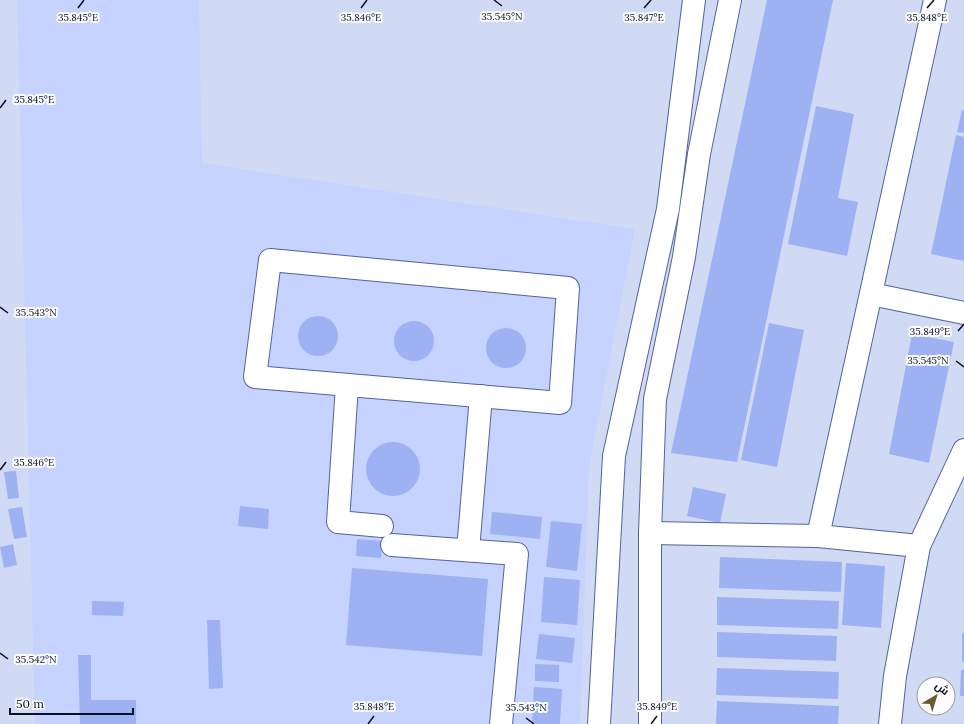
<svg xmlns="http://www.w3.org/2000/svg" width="964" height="724" font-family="Lora,Cairo,serif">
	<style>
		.built { fill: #c5d3fe }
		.building { fill: #9eb1f2 }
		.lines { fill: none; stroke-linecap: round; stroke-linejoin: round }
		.minor-casing { stroke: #52639c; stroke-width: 24 }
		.minor { stroke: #fff; stroke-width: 22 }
		.ticks { fill: none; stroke: #0a0f26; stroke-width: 1.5 }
		.ticks-label { font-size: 10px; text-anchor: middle; fill: #0a0f26; stroke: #fcfcfc; stroke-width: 4; stroke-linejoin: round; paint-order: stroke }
	</style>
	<rect width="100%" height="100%" fill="#d1daf5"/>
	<polygon class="built" points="17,0 199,0 202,163 635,229 589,467 580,724 35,724"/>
	<g class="building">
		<polygon points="767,0 833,0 737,462 671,453"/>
		<polygon points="816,106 854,114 838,198 858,202 847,256 788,244"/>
		<polygon points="962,110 964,111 964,133 957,132"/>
		<polygon points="956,135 964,137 964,261 931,254"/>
		<circle cx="318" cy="336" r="20"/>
		<circle cx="414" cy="341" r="20"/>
		<polygon points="769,323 804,330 777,467 741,460"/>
		<circle cx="506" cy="348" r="20"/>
		<polygon points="912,334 954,342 929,463 889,454"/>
		<circle cx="393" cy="469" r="27"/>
		<polygon points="16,471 19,498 8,499 4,472"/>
		<polygon points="693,487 726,494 720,523 687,516"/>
		<polygon points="240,506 269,509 268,529 238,526"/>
		<polygon points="22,507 27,537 14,539 8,509"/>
		<polygon points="492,512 542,517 540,539 490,534"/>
		<polygon points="551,521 582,524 577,571 546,567"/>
		<polygon points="357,539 383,541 381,558 356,556"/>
		<polygon points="13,544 17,565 4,568 0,547"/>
		<polygon points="720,557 842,562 841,592 719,588"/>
		<polygon points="846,563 885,566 881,628 842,625"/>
		<polygon points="352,568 488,579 482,656 346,645"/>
		<polygon points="544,577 580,580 577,625 541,622"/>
		<polygon points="717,597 839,601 838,629 717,625"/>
		<polygon points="92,601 124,602 123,616 92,615"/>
		<polygon points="207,620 220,620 223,688 209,689"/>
		<polygon points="717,632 837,636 836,661 717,657"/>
		<rect x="962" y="633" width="2" height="29"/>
		<polygon points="539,634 575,638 572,663 536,659"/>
		<polygon points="78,655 91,655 91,700 136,700 136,724 80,724"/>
		<polygon points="535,664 559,665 559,682 535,681"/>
		<polygon points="717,668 839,672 838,699 716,695"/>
		<polygon points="961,670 964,670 964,696 960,696"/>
		<polygon points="534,687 562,689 560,724 532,724"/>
		<polygon points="717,701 839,706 838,724 716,724"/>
	</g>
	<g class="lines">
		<defs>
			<g id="minor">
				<polygon points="270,260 568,288 560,403 255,377"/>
				<polyline points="871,294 964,313"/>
				<polyline points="347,385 338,522 382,526"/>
				<polyline points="650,533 818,536 919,546"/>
				<polyline points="818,536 935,0"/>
				<polyline points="392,545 517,554 501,724"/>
				<polyline points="468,550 481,396"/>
				<polyline points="599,724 614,456 668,209 694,0"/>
				<polyline points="650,724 650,533 655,399 684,257 699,154 730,0"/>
				<polyline points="890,724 895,676 919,546 964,450"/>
			</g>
		</defs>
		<use href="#minor" class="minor-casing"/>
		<use href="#minor" class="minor"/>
	</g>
	<path class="ticks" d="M 494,0 L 502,6M 78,8 L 84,0M 361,8 L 367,0M 644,8 L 651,0M 927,8 L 934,0M 0,108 L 6,100M 0,307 L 8,313M 958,331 L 964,324M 956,361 L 964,367M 0,470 L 6,462M 0,653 L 8,659M 526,718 L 534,724M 368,724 L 374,716M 651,724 L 657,716"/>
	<g class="ticks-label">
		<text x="502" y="20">35.545°N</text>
		<text x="78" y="21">35.845°E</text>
		<text x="361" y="21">35.846°E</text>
		<text x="644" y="21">35.847°E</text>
		<text x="927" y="21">35.848°E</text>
		<text x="34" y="103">35.845°E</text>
		<text x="36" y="316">35.543°N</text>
		<text x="930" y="335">35.849°E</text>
		<text x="928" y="364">35.545°N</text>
		<text x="34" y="466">35.846°E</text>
		<text x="36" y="663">35.542°N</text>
		<text x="374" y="710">35.848°E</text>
		<text x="657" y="710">35.849°E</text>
		<text x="526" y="711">35.543°N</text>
	</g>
	<g transform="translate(936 696) rotate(38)"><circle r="19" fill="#fcfcfc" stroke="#9b9da6"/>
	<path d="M0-3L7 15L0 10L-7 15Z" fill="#6b5b28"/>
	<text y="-6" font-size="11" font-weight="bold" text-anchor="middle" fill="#0a0f26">ش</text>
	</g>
	<path d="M10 708v6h123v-6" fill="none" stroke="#0a0f26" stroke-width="2"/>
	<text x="16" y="708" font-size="12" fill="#0a0f26" stroke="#fcfcfc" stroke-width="3" paint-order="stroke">50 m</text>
</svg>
